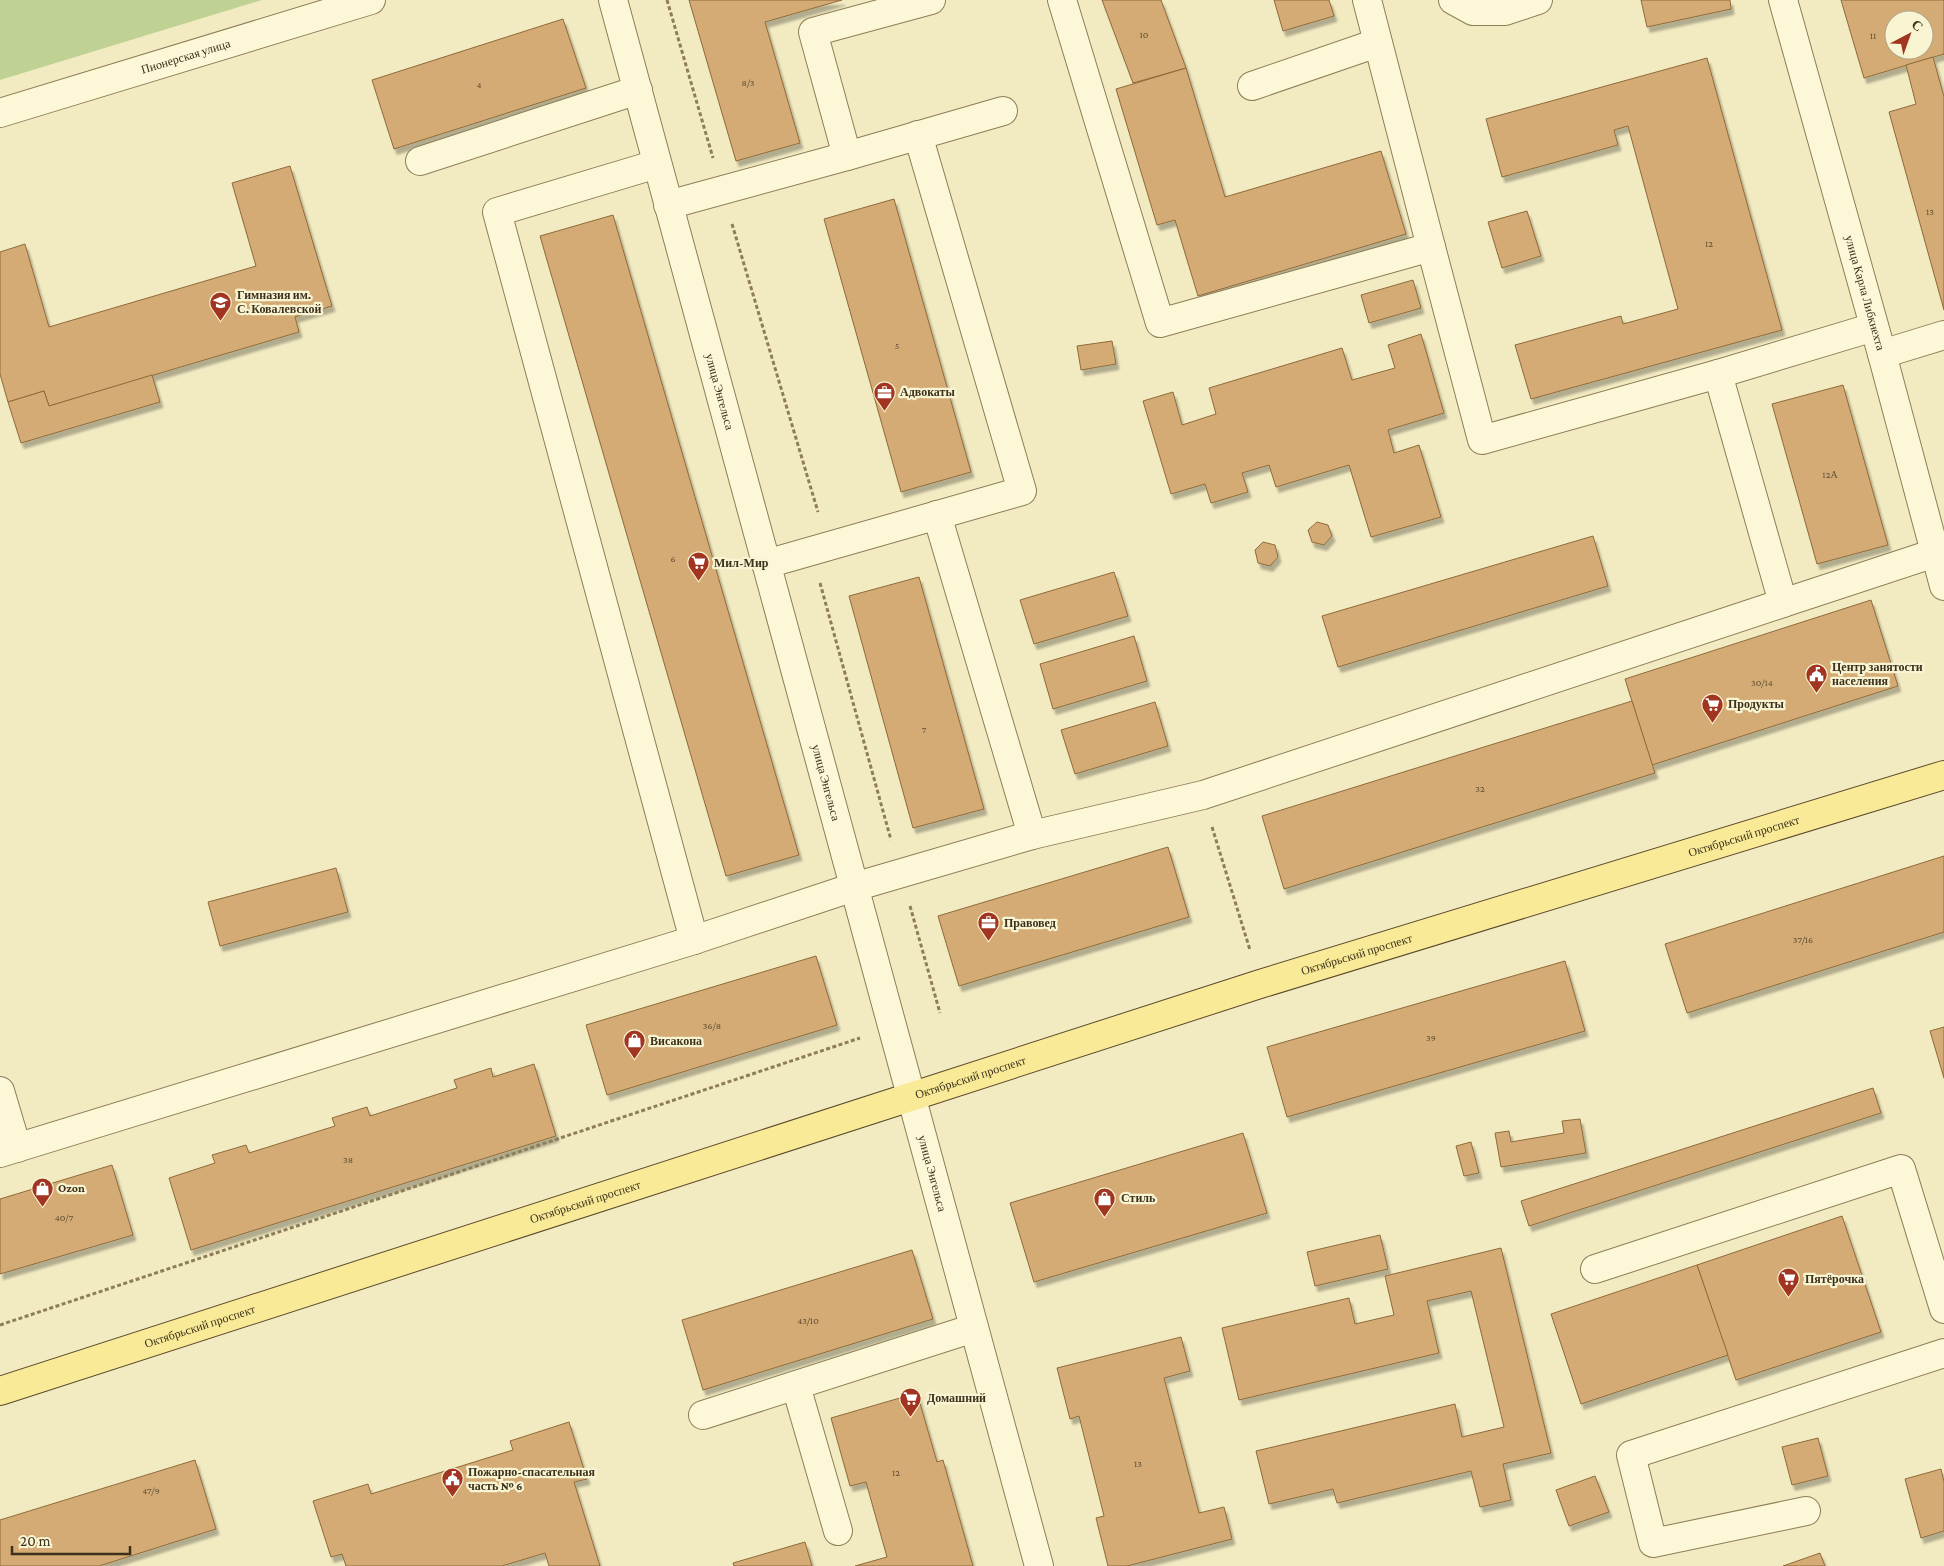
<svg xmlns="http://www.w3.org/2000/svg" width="1944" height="1566" font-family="'Crimson Pro',serif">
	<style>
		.green { fill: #c0d194 }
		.building { fill: #d4ab74; stroke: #8f6a3a; fill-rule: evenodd; filter: url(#shadow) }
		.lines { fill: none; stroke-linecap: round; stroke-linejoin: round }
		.minor-casing { stroke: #8e7d57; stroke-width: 30 }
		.major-casing { stroke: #5b492c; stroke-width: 30 }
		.path { stroke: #8e7d57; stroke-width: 3; stroke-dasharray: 4 2.5; stroke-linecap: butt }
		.minor { stroke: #fcf7d6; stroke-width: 28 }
		.major { stroke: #f8ea96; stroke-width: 28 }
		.labels { text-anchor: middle; stroke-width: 4.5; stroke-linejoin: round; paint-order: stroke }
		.number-label { font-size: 10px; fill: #625033 }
		.street-label { font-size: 12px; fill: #3c311d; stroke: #f9f4d2 }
		.poi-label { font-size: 12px; font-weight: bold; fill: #3c311d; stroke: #f9f4d2; text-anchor: start }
	</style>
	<defs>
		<filter id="shadow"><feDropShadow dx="3" dy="5.5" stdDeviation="1" flood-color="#0004"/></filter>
	</defs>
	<rect width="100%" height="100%" fill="#f2ebc2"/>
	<polygon class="green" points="0,0 262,0 0,80"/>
	<g class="building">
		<polygon points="689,0 842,0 765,22 800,143 736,161"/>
		<polygon points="1102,0 1161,0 1186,68 1133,83"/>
		<polygon points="1274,0 1329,0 1334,16 1283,31"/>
		<polygon points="1641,0 1730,0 1731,9 1647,27"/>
		<path d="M 1841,0 L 1944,0 L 1944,54 L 1864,78 ZM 1894,20 L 1924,20 L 1924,50 L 1894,50 Z"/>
		<polygon points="563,19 586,88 394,149 372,80"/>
		<polygon points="1933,57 1944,97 1944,310 1889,112 1916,104 1906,65"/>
		<polygon points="1707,58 1782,330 1531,399 1515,345 1621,316 1623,324 1678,309 1628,126 1614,130 1618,145 1502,177 1486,119"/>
		<polygon points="1186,68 1225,197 1381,151 1406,234 1198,296 1175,220 1157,225 1116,89"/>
		<polygon points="290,166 332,306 295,317 299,332 49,406 44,391 8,402 0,374 0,252 25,244 49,327 256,266 232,183"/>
		<polygon points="894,199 971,472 901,492 824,219"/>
		<polygon points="1527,211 1541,256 1502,268 1488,222"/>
		<polygon points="613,215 799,855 726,876 540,236"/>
		<polygon points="1413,280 1421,308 1369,323 1361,295"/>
		<polygon points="1421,334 1444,413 1388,430 1394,453 1419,445 1441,517 1371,537 1349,465 1276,487 1269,465 1242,473 1248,492 1211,503 1205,484 1171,494 1143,401 1173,392 1182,425 1216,414 1209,388 1342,348 1352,380 1395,368 1388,345"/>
		<polygon points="1112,341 1116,364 1081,370 1077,346"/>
		<polygon points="152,375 160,402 21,443 8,402 44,391 49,406"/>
		<polygon points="1843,385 1888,545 1817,564 1772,404"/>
		<polygon points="1317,522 1328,525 1332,536 1324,545 1312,542 1308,530"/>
		<polygon points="1593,536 1608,586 1338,667 1322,616"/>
		<polygon points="1263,542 1275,545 1278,557 1270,566 1258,563 1255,550"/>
		<polygon points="1114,572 1128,616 1034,644 1020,600"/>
		<polygon points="919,577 984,809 913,828 849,596"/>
		<polygon points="1871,600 1898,686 1652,765 1625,679"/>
		<polygon points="1134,636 1147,681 1053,709 1040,664"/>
		<polygon points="1632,701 1655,773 1284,889 1262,816"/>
		<polygon points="1155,702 1168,746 1075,774 1061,730"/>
		<polygon points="1168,847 1189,917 959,986 938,916"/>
		<polygon points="1944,856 1944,932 1687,1013 1665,944"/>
		<polygon points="336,868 348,912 220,946 208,902"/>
		<polygon points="816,956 837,1025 607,1095 586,1025"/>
		<polygon points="1565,961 1585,1031 1287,1117 1267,1047"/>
		<polygon points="1944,1027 1944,1078 1930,1031"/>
		<polygon points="534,1064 556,1136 191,1250 169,1178 215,1163 212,1155 246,1145 249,1153 335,1126 332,1118 367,1107 370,1116 457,1088 454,1080 491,1068 493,1077"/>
		<polygon points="1873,1088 1881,1113 1529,1226 1521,1201"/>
		<polygon points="1580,1119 1586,1153 1501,1167 1495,1133 1509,1131 1511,1142 1564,1133 1562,1121"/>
		<polygon points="1243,1133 1267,1213 1034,1282 1010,1203"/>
		<polygon points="1471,1142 1479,1173 1464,1176 1456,1146"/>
		<polygon points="112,1165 133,1235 0,1274 0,1199"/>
		<polygon points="1842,1216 1881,1332 1736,1380 1697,1265"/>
		<polygon points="1380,1235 1388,1269 1315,1286 1307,1252"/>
		<polygon points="1501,1248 1551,1453 1503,1464 1511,1500 1480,1507 1471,1471 1337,1503 1333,1489 1269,1504 1256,1451 1455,1404 1462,1437 1504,1427 1471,1291 1427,1301 1439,1353 1239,1400 1222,1328 1349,1298 1355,1324 1394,1315 1385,1276"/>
		<polygon points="912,1250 933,1319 703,1390 682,1320"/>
		<polygon points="1697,1265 1728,1355 1581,1404 1551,1314"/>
		<polygon points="1181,1337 1190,1371 1164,1378 1199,1513 1224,1507 1232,1539 1127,1566 1108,1566 1096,1518 1104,1516 1079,1416 1070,1419 1057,1368"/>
		<polygon points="917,1393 937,1462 943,1460 973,1566 855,1566 887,1557 866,1482 850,1486 831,1418"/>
		<polygon points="569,1422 587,1479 574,1482 600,1566 549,1566 545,1553 502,1566 346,1566 342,1554 331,1557 313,1501 368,1484 371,1494 513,1450 510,1441"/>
		<polygon points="1818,1438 1828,1476 1792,1485 1782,1447"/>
		<polygon points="195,1460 216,1529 99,1566 0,1566 0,1520"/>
		<polygon points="1941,1469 1944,1482 1944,1531 1921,1538 1905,1479"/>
		<polygon points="1595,1476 1609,1512 1569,1526 1556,1490"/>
		<polygon points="805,1542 812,1566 734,1566 733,1563"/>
		<polygon points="1820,1553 1825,1566 1783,1566"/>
	</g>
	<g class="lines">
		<defs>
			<g id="minor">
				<path id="s1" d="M 613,0 L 1039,1566"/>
				<polyline points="1062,0 1160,323 1431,247 1367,0"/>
				<polyline points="1453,0 1473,11 1505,11 1538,0"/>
				<path id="s2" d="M 1783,0 L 1882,354 L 1944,586"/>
				<polyline points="1252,86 1377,43"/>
				<path id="s3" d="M 0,113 L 371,0"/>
				<polyline points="847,156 1003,111"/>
				<polyline points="420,161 638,90"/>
				<polyline points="657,164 497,212 694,940"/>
				<polyline points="668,205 847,156 813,32 931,0"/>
				<polyline points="1431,247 1482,440 1718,374 1874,327"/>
				<polyline points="1882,354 1944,335"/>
				<polyline points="1718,374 1783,603 1944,550"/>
				<polyline points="766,564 1022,491 918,135"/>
				<polyline points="1032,835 1203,795 1783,603"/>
				<polyline points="0,1091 17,1148"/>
				<polyline points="0,1153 694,940 854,887 1032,835 937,515"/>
				<polyline points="1595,1269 1901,1169 1944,1309"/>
				<polyline points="796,1386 838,1531"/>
				<polyline points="703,1415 974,1328"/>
				<polyline points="1806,1511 1653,1543 1631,1455 1944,1353"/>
			</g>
			<g id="major">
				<path id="s4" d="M 0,1391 L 1260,984 L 1944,775"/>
			</g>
		</defs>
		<use href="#minor" class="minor-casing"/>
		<use href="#major" class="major-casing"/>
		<g class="path">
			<polyline points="667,0 713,158"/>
			<polyline points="732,224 818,512"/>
			<polyline points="820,583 891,840"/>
			<polyline points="1212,827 1250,950"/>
			<polyline points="910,906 940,1013"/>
			<polyline points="0,1325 860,1038"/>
		</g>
		<use href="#minor" class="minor"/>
		<use href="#major" class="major"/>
	</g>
	<defs>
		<symbol id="school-pin" viewBox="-11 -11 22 30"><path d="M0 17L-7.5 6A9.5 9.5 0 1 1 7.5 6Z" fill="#a23521" stroke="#f9f4d2"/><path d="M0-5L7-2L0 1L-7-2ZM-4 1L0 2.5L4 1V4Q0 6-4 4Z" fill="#fff"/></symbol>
		<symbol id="office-pin" viewBox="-11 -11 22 30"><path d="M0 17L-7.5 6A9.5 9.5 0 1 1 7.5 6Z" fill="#a23521" stroke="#f9f4d2"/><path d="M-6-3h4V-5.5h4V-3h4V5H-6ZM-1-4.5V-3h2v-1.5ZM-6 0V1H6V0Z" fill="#fff"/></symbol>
		<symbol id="supermarket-pin" viewBox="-11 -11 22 30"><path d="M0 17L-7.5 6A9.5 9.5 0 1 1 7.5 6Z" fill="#a23521" stroke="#f9f4d2"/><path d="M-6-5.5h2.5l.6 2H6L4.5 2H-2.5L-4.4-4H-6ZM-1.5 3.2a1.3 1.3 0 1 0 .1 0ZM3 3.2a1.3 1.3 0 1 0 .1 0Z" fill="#fff"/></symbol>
		<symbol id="civic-pin" viewBox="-11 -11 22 30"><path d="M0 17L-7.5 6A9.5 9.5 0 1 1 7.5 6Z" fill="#a23521" stroke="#f9f4d2"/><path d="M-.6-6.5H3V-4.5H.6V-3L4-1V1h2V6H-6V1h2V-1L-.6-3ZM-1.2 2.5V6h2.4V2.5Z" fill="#fff"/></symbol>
		<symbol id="shop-pin" viewBox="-11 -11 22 30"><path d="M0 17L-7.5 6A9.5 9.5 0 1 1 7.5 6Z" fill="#a23521" stroke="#f9f4d2"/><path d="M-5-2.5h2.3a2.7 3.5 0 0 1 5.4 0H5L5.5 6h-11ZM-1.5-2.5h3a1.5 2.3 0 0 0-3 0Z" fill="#fff"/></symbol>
	</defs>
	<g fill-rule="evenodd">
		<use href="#school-pin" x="208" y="290" width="25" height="34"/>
		<use href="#office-pin" x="872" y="380" width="25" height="34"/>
		<use href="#supermarket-pin" x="686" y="550" width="25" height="34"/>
		<use href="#civic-pin" x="1804" y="662" width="25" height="34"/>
		<use href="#supermarket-pin" x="1700" y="692" width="25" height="34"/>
		<use href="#office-pin" x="976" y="910" width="25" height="34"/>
		<use href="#shop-pin" x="622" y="1028" width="25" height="34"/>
		<use href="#shop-pin" x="30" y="1176" width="25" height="34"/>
		<use href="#shop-pin" x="1092" y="1186" width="25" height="34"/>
		<use href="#supermarket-pin" x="1776" y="1266" width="25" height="34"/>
		<use href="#supermarket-pin" x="898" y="1386" width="25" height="34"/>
		<use href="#civic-pin" x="440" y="1466" width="25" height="34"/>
	</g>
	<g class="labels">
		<g class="number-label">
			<text x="1144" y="38">10</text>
			<text x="1873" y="39">11</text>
			<text x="748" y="86">8/3</text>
			<text x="479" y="88">4</text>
			<text x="1930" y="215">13</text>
			<text x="1709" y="247">12</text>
			<text x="897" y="349">5</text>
			<text x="1830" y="478">12А</text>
			<text x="673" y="562">6</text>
			<text x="1762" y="686">30/14</text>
			<text x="924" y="733">7</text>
			<text x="1480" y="792">32</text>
			<text x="1803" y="943">37/16</text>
			<text x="712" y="1029">36/8</text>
			<text x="1431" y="1041">39</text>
			<text x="348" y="1163">38</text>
			<text x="64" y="1221">40/7</text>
			<text x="808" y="1324">43/10</text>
			<text x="1138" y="1467">13</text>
			<text x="896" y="1476">12</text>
			<text x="151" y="1494">47/9</text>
		</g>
		<g class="street-label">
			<text dy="4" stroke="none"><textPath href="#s3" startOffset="194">Пионерская улица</textPath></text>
			<text dy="4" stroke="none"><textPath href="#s2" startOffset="304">улица Карла Либкнехта</textPath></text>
			<text dy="4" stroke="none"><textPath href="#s1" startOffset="406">улица Энгельса</textPath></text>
			<text dy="4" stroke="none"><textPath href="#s1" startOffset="811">улица Энгельса</textPath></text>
			<text dy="4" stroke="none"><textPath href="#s4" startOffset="1830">Октябрьский проспект</textPath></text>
			<text dy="4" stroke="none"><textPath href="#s4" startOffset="1425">Октябрьский проспект</textPath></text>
			<text dy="4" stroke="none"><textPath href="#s4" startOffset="1020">Октябрьский проспект</textPath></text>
			<text dy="4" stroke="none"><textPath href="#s1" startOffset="1216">улица Энгельса</textPath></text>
			<text dy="4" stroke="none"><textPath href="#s4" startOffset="615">Октябрьский проспект</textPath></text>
			<text dy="4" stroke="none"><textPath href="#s4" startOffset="210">Октябрьский проспект</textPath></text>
		</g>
		<g class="poi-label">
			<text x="237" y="299">Гимназия им.<tspan x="237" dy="14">С. Ковалевской</tspan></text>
			<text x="900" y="396">Адвокаты</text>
			<text x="714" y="567">Мил-Мир</text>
			<text x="1832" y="671">Центр занятости<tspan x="1832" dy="14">населения</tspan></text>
			<text x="1728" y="708">Продукты</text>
			<text x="1004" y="927">Правовед</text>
			<text x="650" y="1045">Висакона</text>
			<text x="58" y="1192">Ozon</text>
			<text x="1121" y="1202">Стиль</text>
			<text x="1805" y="1283">Пятёрочка</text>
			<text x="927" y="1402">Домашний</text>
			<text x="468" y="1476">Пожарно-спасательная<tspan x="468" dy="14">часть № 6</tspan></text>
		</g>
	</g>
	<g transform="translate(1909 35) rotate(41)"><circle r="24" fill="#f9f4d2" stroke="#ada68a"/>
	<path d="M0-4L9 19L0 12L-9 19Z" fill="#a23521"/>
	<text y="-8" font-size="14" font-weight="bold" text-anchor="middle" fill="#3c311d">С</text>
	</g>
	<path d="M12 1546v8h118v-8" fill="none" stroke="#3c311d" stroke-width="2.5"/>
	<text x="20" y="1546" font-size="15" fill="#3c311d" stroke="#f9f4d2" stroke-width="4" paint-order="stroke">20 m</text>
</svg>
